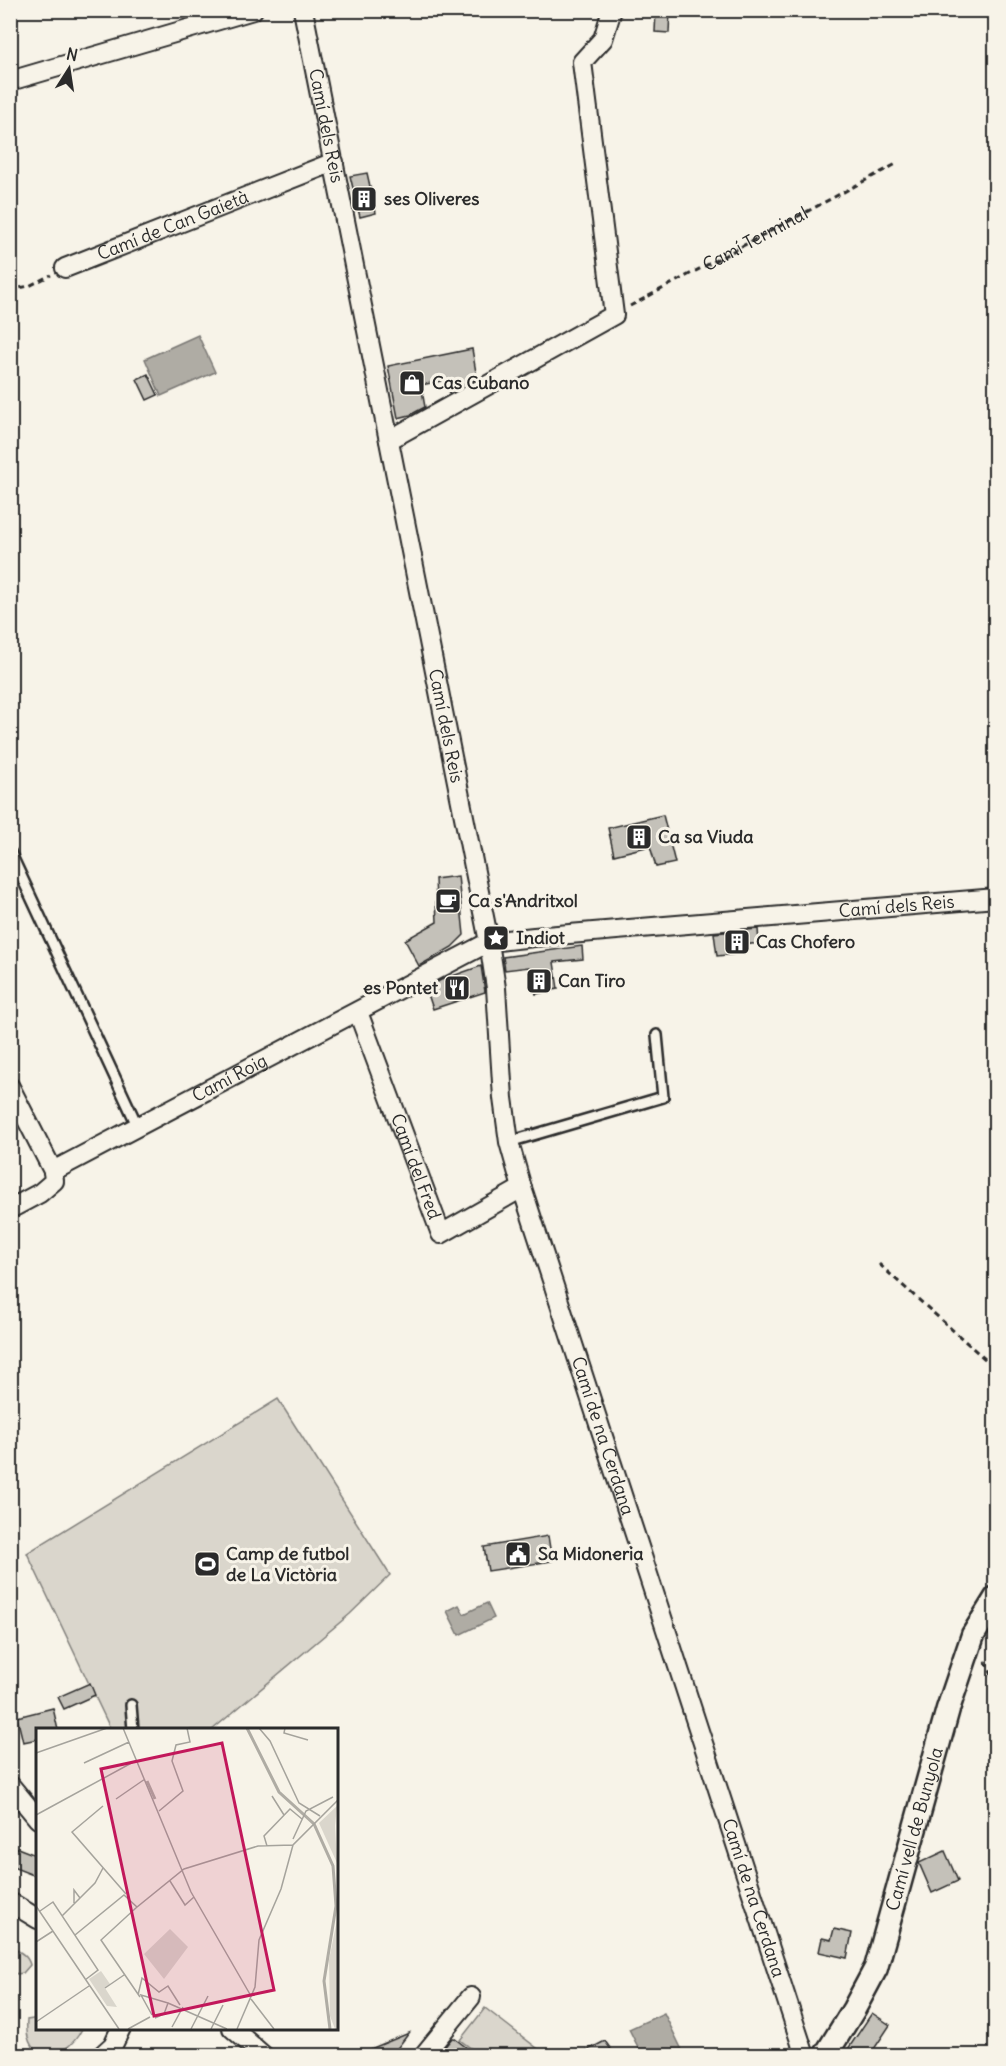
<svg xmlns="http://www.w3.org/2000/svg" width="1006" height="2066" font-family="Delius,sans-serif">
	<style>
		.green { fill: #dad6cc; stroke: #82807c; stroke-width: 1.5 }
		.water { fill: #afaca4; stroke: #7a7874; stroke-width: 1.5 }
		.building { fill: #c4c1b9; stroke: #2b2b2b; stroke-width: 1.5 }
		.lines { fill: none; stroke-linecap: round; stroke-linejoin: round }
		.service-casing { stroke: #2b2b2b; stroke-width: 14 }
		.minor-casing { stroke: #2b2b2b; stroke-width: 22 }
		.tertiary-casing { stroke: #2b2b2b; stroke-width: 27 }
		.path { stroke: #2b2b2b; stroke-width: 3; stroke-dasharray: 6 4.5; stroke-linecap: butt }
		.service { stroke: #f7f3e8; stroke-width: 9 }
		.minor { stroke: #f7f3e8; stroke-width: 18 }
		.tertiary { stroke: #f7f3e8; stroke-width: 22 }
		.labels { text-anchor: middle; stroke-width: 6; stroke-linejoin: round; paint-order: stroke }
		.street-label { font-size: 18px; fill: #2b2b2b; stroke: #f7f3e8 }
		.poi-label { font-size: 18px; font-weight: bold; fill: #2b2b2b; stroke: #f7f3e8; text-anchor: start }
		.inset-river { fill: none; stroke: #afaca4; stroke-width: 3 }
		.inset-road { fill: none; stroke: #a5a39c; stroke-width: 1.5 }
		.view { fill: #c2185b; fill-opacity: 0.15; stroke: #c2185b; stroke-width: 3 }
		.inset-edge { fill: none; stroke: #2b2b2b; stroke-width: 3 }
	</style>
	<rect width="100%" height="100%" fill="#f7f3e8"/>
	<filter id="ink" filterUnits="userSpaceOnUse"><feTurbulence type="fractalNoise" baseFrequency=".0167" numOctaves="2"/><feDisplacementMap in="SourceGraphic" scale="12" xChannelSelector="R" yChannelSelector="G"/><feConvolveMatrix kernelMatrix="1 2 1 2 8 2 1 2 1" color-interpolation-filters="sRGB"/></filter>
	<g filter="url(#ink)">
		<g class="green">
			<polygon points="278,1399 390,1575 350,1614 212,1730 111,1730 27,1553"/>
			<path d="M 10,1946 C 18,1951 28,1955 30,1965 L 23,1973 L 17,1974 L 11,1971 Z"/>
			<polygon points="485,2008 546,2055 480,2055 460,2040"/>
			<path d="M 33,2019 L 37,2019 L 38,2028 L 82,2029 C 65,2063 23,2066 27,2020 Z"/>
		</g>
		<g class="water">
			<polygon points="198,335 215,372 161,396 145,359"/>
			<polygon points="487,1603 494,1618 459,1635 447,1611 459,1605 464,1614"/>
			<polygon points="664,2013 684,2054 642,2055 629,2029"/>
		</g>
		<g class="building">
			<polygon points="656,10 670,10 669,33 655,32"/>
			<polygon points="367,173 376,213 360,217 350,176"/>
			<polygon points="472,349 477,378 449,393 446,380 421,385 425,407 410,415 398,418 388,366"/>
			<polygon points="148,374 158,395 147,400 137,379"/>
			<polygon points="663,815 675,863 656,867 650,846 614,855 608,828"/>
			<polygon points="458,876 464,935 452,947 419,966 405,940 437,922 435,879"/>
			<polygon points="758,929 759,943 735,946 736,954 717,956 714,933"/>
			<polygon points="582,946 583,959 554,962 558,989 536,994 529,967 505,970 503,957"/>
			<polygon points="481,966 485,992 433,1009 426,988 441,980"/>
			<polygon points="548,1536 552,1561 488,1571 484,1547"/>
			<polygon points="90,1683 95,1695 64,1709 58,1697"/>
			<polygon points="53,1708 58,1730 38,1730 38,1739 23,1742 17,1717"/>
			<polygon points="10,1845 38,1856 38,1877 10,1866"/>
			<polygon points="945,1851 958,1881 932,1893 919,1863"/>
			<polygon points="834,1929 852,1933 847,1958 819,1952 822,1938 831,1940"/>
			<polygon points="872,2013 890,2025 870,2055 844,2055"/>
			<polygon points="409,2033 392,2055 356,2055"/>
			<polygon points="452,2038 454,2038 476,2055 438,2055"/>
			<polygon points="605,2041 615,2055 578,2055"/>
		</g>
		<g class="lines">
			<defs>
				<g id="service">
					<polyline points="10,852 138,1127"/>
					<polyline points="509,1142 663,1097 657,1035"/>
					<polyline points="131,1705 133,1730"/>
				</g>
				<g id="minor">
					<path id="s2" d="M 303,10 L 489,942 L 496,988 L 503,1098 L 509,1142 L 522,1188 L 805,2056"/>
					<polyline points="10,81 253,10"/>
					<path id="s3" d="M 65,268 L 334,162"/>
					<polyline points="389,440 614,315 582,62 603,39 612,10"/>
					<path id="s4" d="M 358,1012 L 441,1234 L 522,1188"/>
					<path id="s5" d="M 10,1087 L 53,1171 L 489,942 L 534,937 L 996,898"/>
					<polyline points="10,1209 40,1193 54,1181 53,1171"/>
					<polyline points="10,1785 38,1819"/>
					<polyline points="10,1902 38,1919"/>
					<polyline points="232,2028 264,2056"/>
					<polyline points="101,2056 113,2045 121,2028"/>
					<polyline points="423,2056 471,1997"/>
				</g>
				<g id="tertiary">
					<path id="s6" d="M 825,2056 L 854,2009 L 876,1968 L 948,1709 L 973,1635 L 996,1598"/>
				</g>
			</defs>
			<use href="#service" class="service-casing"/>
			<use href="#minor" class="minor-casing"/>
			<use href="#tertiary" class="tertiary-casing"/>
			<g class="path">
				<polyline points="10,290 29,286 51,275"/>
				<path id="s1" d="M 630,306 L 898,163"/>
				<polyline points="879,1264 996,1369"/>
				<polyline points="985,1661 996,1683"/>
			</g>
			<use href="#service" class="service"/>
			<use href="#minor" class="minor"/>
			<use href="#tertiary" class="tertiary"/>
		</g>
	</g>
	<defs>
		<symbol id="building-square" viewBox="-11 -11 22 22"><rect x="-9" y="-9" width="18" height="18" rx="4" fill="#2b2b2b" stroke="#f7f3e8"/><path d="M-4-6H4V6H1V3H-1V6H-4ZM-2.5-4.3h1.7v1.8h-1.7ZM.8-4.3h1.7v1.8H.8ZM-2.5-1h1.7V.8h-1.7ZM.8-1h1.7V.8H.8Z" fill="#fff"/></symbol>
		<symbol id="shop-square" viewBox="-11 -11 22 22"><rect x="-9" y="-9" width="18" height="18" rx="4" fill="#2b2b2b" stroke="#f7f3e8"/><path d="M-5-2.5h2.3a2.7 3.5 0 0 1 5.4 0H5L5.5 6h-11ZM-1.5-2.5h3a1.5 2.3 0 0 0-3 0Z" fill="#fff"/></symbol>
		<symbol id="cafe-square" viewBox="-11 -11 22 22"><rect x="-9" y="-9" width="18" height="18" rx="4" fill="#2b2b2b" stroke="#f7f3e8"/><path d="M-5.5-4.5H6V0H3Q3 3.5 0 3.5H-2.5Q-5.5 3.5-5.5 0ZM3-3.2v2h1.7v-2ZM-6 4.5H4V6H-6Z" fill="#fff"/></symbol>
		<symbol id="sight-square" viewBox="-11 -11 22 22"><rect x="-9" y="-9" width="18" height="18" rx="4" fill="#2b2b2b" stroke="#f7f3e8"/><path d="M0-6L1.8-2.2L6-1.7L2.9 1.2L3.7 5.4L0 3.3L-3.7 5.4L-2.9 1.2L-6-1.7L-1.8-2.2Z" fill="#fff"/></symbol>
		<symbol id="restaurant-square" viewBox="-11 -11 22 22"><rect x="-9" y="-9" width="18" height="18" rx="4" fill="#2b2b2b" stroke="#f7f3e8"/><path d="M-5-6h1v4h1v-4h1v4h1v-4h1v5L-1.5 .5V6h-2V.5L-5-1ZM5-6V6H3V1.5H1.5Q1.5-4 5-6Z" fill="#fff"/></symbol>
		<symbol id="civic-square" viewBox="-11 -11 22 22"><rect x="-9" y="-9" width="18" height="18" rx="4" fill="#2b2b2b" stroke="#f7f3e8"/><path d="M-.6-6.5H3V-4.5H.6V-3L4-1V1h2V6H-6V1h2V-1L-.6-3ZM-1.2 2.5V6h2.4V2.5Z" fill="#fff"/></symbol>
		<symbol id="stadium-square" viewBox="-11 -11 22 22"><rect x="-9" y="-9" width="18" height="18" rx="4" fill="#2b2b2b" stroke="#f7f3e8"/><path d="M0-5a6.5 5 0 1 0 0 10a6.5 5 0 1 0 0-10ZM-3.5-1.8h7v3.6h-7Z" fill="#fff"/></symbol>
	</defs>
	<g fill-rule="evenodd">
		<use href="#building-square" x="349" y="184" width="30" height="30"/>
		<use href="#shop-square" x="397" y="368" width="30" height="30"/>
		<use href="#building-square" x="624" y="822" width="30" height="30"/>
		<use href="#cafe-square" x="433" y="886" width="30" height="30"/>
		<use href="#sight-square" x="481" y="923" width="30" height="30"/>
		<use href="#building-square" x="722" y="927" width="30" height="30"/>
		<use href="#building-square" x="524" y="966" width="30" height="30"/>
		<use href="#restaurant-square" x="442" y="973" width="30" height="30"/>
		<use href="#civic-square" x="503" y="1539" width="30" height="30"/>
		<use href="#stadium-square" x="192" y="1549" width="30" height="30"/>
	</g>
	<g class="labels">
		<g class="street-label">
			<text dy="6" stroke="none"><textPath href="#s2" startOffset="118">Camí dels Reis</textPath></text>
			<text dy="6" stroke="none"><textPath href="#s3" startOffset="116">Camí de Can Gaietà</textPath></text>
			<text dy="6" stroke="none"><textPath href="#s1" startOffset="142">Camí Terminal</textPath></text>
			<text dy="6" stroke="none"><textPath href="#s2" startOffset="730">Camí dels Reis</textPath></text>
			<text dy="6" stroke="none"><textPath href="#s5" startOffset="996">Camí dels Reis</textPath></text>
			<text dy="6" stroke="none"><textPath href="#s5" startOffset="294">Camí Roig</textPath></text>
			<text dy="6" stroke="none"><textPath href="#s4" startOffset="165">Camí del Fred</textPath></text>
			<text dy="6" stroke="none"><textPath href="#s2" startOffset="1460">Camí de na Cerdana</textPath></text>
			<text dy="6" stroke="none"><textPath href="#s6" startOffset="246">Camí vell de Bunyola</textPath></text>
			<text dy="6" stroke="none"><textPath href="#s2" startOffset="1946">Camí de na Cerdana</textPath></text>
		</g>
		<g class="poi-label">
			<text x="384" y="205">ses Oliveres</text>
			<text x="432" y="389">Cas Cubano</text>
			<text x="658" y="843">Ca sa Viuda</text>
			<text x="468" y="907">Ca s'Andritxol</text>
			<text x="516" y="944">Indiot</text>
			<text x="756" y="948">Cas Chofero</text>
			<text x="558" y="987">Can Tiro</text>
			<text x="438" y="994" text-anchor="end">es Pontet</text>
			<text x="226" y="1560">Camp de futbol<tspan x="226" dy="21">de La Victòria</tspan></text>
			<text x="538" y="1560">Sa Midoneria</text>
		</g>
	</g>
	<g transform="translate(36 1728)">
		<rect width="302" height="302" fill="#f7f3e8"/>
		<path d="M 301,78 L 299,98 L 301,135 L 283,95 ZM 301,192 L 302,301 L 299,301 L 294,288 L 293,232 ZM 134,201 L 152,219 L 128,251 L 108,226 ZM 65,243 L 74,256 L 69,260 L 81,279 L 71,278 L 53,251 Z" fill="#dad6cc"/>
		<path class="inset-river" d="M 211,0 L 243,64 L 278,96 L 297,138 L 300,178 L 288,253 L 294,301M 111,53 L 119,71"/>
		<path class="inset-road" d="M 87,0 L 155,164 L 215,268M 223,0 L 234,13 L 263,75 L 284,88M 249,0 L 248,5 L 272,12M 0,25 L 71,0M 48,35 L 93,14M 236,68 L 248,87M 80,71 L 109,51M 67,78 L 36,104 L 90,166M 123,83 L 147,63 L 136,33 L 140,17 L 154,14 L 151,0M 0,87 L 101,32M 257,111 L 270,83 L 297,69M 231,118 L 228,108 L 254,81 L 266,91M 134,153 L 149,177 L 158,169M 38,175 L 38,162 L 44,170M 0,178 L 83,301M 101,179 L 65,212 L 104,269M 4,183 L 17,174 L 62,242 L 49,252M 26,188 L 59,155 L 67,140M 39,207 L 88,167 L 101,179 L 148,141 L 222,118 L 257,117M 0,214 L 17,203M 69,260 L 88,247M 102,267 L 106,250 L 123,264 L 132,258 L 144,277M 215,271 L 238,301M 132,275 L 191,301M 116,287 L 105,267 L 132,275 L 128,286 L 119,290M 0,294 L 53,258M 136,299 L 147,279M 92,301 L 114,289M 155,301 L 172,268M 175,301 L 187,277M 201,301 L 219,259 L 223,212 L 245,161 L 257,117 L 302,72"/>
		<path class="view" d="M 186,15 L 238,262 L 118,288 L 65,41 Z"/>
		<rect width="302" height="302" class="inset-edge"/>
	</g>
	<rect width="1006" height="2066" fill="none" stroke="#f7f3e8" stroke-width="36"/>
	<rect x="18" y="18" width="970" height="2030" fill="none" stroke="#2b2b2b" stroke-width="2" filter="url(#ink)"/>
	<g transform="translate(69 69) rotate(12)" stroke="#f7f3e8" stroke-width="4.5" paint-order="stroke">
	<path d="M0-4.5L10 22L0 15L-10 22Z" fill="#2b2b2b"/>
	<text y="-9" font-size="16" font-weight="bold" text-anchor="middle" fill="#2b2b2b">N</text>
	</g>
</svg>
